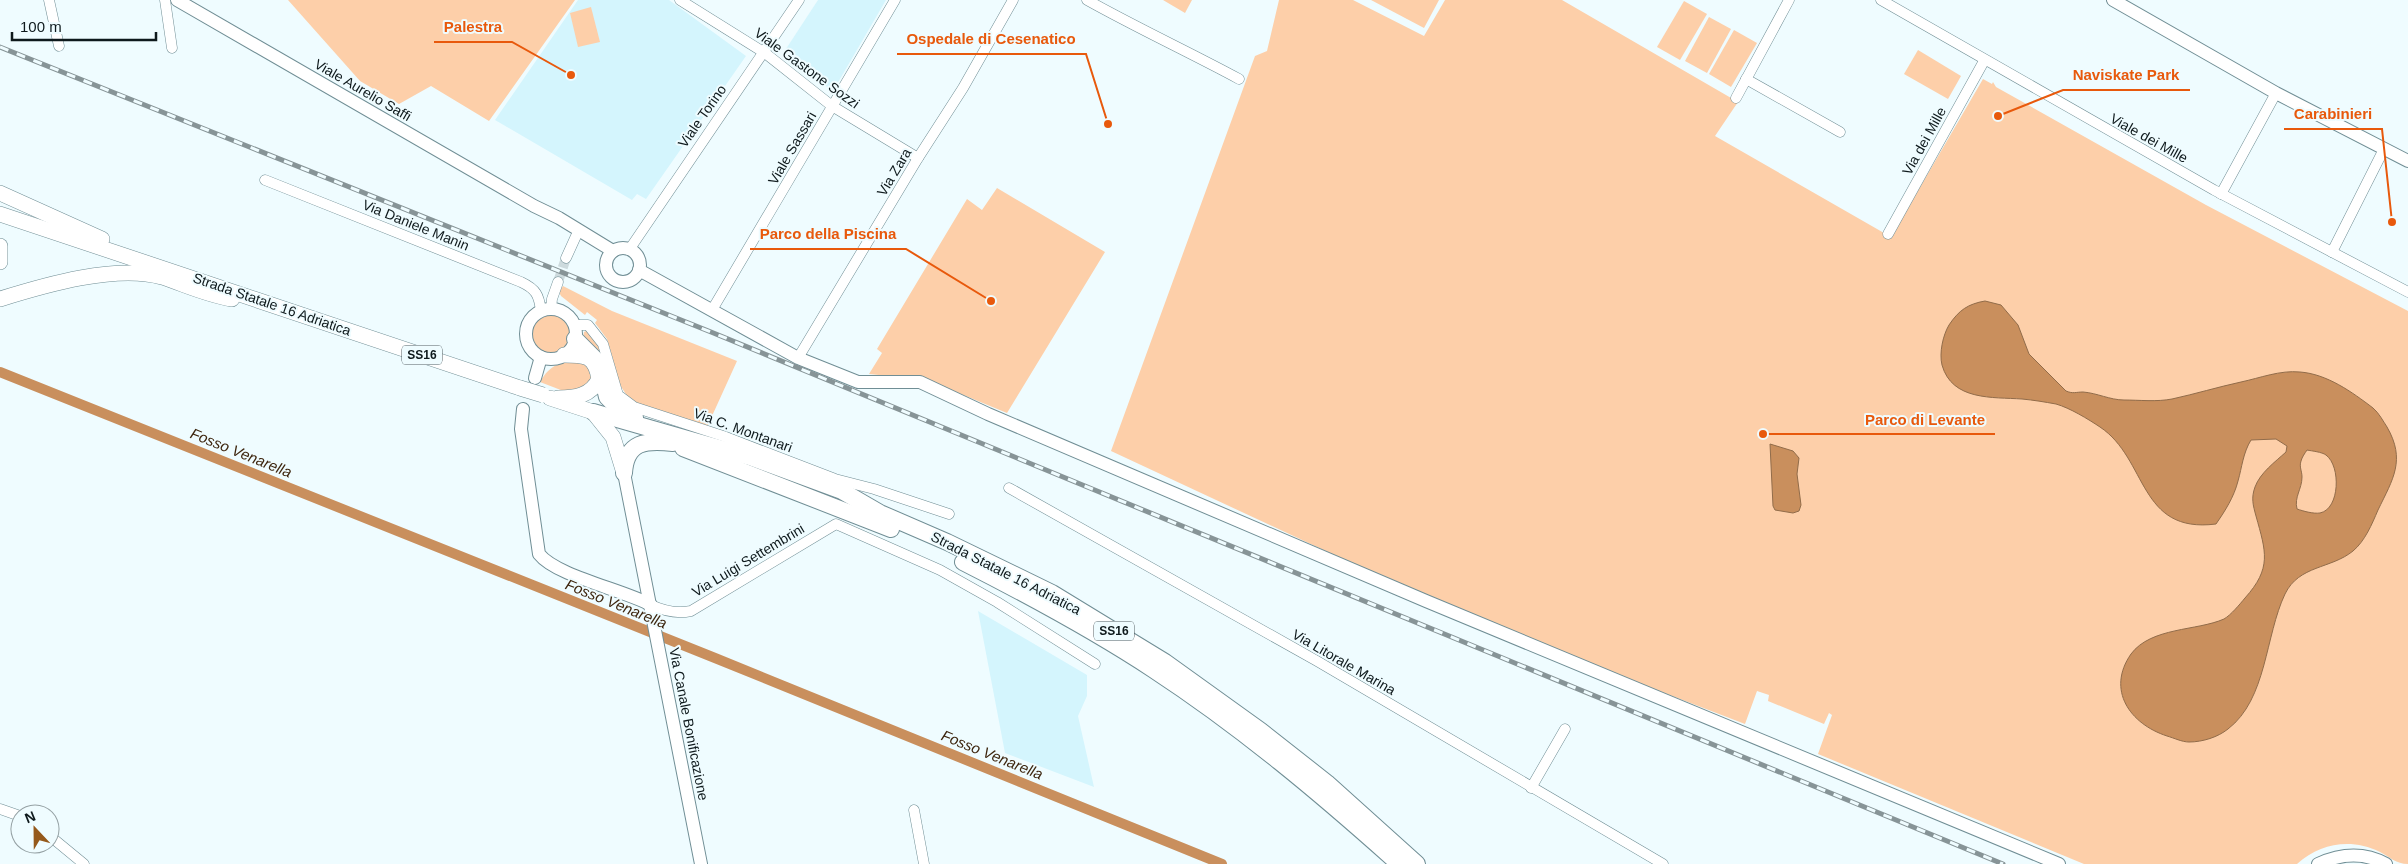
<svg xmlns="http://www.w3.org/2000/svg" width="2408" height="864" font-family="Arial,sans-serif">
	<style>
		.built { fill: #d4f5fd }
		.green { fill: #fdcfa9 }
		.water { fill: #c98f5d; stroke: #916c4a; fill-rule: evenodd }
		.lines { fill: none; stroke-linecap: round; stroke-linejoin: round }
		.canal { stroke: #c98f5d; stroke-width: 10 }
		.minor-tunnel { stroke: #cddadd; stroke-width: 10; stroke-dasharray: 10 5; stroke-linecap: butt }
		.minor-casing { stroke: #708e95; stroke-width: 11 }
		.tertiary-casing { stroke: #708e95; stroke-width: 14 }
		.primary-casing { stroke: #708e95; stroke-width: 16 }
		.trunk-casing { stroke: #708e95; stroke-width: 18 }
		.minor { stroke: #fff; stroke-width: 10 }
		.tertiary { stroke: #fff; stroke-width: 12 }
		.primary { stroke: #fff; stroke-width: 15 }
		.trunk { stroke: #fff; stroke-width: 16 }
		.rail-casing { stroke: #879497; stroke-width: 5 }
		.rail { stroke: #effcff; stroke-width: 3; stroke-dasharray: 9; stroke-linecap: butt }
		.primary-bridge-casing { stroke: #708e95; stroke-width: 16; stroke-linecap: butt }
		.primary-bridge { stroke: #fff; stroke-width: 15 }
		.labels { text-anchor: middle; stroke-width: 4; stroke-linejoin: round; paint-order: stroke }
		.shield { fill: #effcff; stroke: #525d60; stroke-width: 1 }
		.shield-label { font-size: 12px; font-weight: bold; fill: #0e191c }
		.street-label { font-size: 14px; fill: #0e191c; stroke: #effcff }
		.water-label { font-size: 15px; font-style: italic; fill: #3d250e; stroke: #effcff }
		.leader { fill: none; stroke: #e8590c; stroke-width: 2 }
		.callout-dot { fill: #e8590c; stroke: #effcff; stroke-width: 2 }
		.callout-label { font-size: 15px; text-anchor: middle; font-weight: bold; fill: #e8590c; stroke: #effcff; stroke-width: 4; stroke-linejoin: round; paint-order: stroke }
	</style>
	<rect width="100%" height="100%" fill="#effcff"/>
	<g class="built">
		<polygon points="578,0 669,0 746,56 646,199 637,194 632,200 495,120"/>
		<polygon points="818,0 886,0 833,91 782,55"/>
		<polygon points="978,611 1087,675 1087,696 1078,716 1094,787 1005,753"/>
	</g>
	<g class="green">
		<polygon points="288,0 575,0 489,121 431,86 399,104 360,81"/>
		<polygon points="1163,0 1192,0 1185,13"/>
		<path d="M 1279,0 L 1353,0 L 1424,36 L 1445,0 L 1562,0 L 1738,102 L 1715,136 L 1891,237 L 1983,79 L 1992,84 L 1993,82 L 1996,87 L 2206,205 L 2408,311 L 2408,864 C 2396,864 2390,857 2380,852 C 2351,838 2321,843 2297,864 L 2084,864 L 1818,754 L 1832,715 L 1829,713 L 1824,724 L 1768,701 L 1769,695 L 1757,691 L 1745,724 L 1654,689 L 1377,575 L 1111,451 L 1255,56 L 1267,51 Z"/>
		<polygon points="1371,0 1439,0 1424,28"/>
		<polygon points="1684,1 1707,14 1680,60 1657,47"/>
		<polygon points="591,7 600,42 578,47 570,13"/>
		<polygon points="1709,17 1731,29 1707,73 1685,61"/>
		<polygon points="1734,30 1757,43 1731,87 1709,74"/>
		<polygon points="1918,50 1961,76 1948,99 1904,74"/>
		<polygon points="997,188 1105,252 1007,413 927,380 869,374 882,353 877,349 967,199 982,210"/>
		<polygon points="563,286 612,311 737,361 707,427 631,402 620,385 607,339 595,323 597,320 587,312 585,315 561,296 559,292"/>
		<circle cx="552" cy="333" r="21"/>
		<polygon points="588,330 598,343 602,356 583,338 584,332"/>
		<path d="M 582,358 L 594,372 L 590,385 L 566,392 L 540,382 C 550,364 563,361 582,358 Z"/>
	</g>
	<g class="water">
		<path d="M 1985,301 L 2001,305 L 2018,325 L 2029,354 L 2066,391 C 2073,394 2076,392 2083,392 C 2097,393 2110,400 2124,400 C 2139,400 2157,402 2172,399 C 2195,394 2218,387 2241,382 C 2260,378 2280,370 2300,372 C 2327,374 2352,392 2373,408 C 2379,413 2383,421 2387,427 C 2406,460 2393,479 2378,510 C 2372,524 2365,541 2353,551 C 2331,569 2299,565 2285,594 C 2265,636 2267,699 2228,729 C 2218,737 2203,742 2189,742 C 2182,742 2174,738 2167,736 C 2130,724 2106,690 2131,654 C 2151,627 2197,631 2224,619 C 2231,615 2240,604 2245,598 C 2272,568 2266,552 2256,516 C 2253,505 2251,498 2255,487 C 2260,473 2275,462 2286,452 L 2287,446 L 2276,439 L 2251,440 C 2243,453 2242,467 2238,481 C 2234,497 2225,511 2216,524 C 2138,534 2148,459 2100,427 C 2088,419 2070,408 2056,404 C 2045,402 2033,400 2022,399 C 1993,397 1952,401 1942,365 C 1939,353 1943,335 1949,325 C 1959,310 1968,304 1985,301 ZM 2307,450 C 2312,451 2322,452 2326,455 C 2341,466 2340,509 2320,513 C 2313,514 2303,511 2297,509 C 2294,497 2302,489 2302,477 C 2302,471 2299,467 2301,461 C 2302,457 2305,453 2307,450 Z"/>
		<polygon points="1770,444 1793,451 1799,458 1797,474 1801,505 1799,511 1793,513 1775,510 1773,506"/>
	</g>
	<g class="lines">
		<polyline class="canal" points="0,372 715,658 1222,864"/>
		<polyline class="minor-tunnel" points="558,282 566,258"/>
		<defs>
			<g id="minor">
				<polyline points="49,0 59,46"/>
				<polyline points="165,0 172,48"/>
				<polyline points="680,0 765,53 832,106 918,158"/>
				<path d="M 1087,0 C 1137,28 1189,52 1239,79"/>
				<polyline points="1881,0 2214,190 2408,292"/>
				<polyline points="1746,79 1840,132"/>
				<polyline points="1736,98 1789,0"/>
				<path d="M 265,180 L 521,282 C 536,289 539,295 541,311"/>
				<polyline points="2221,194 2276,93"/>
				<polyline points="1888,234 1984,61"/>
				<polyline points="629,250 799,0"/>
				<polyline points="2332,252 2384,149"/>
				<polyline points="566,258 576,236"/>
				<polyline points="551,309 552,299 558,282"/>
				<polyline points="712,310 895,0"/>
				<polyline points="574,325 588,325 603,344 618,395 634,407 723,436 835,479 874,489 949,514"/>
				<polyline points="798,358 918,158 963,88 1013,0"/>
				<polyline points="1009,488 1317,661 1663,864"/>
				<path d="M 651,605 C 664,611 677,614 691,611 L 836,524 L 940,570 L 997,602 L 1095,664"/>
				<polyline points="1531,788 1565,729"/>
				<polyline points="0,809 20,816"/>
				<polyline points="914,810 924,864"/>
				<polyline points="50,836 84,864"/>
			</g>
			<g id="tertiary">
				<polyline points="177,0 534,206 559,218 613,251"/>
				<polyline points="2113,0 2276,93 2408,161"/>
				<circle cx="623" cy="265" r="17"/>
				<polyline points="639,270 798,358 858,382 920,382 988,414 1426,601 2059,864"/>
				<circle cx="551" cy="334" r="25"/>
				<polyline points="535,378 541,357"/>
				<path d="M 523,409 L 521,429 L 539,554 C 556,576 624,590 651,605"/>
				<polyline points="624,473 701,864"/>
				<path d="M 2318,864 C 2340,854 2364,852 2386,864"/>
			</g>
			<g id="primary">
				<polyline points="0,193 102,239"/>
				<polyline points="0,214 520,388"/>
				<polyline points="0,246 0,262"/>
				<path d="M 0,299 C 45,285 116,264 162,277 C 186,285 207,295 232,299"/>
				<polyline points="550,398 593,412 613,437 624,473"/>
				<path d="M 558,398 C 575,398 591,396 599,379 C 595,355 585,355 564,355"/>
			</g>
			<g id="trunk">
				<polyline points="575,339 599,363 607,397 619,409 635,417"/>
				<polyline points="593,412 750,457 842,491 880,513 947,542 1052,593 1165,662 1261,731 1327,783 1417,864"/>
				<polyline points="683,448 891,529"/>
				<path d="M 624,473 C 626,441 646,440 673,443"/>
				<path d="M 963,562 C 1028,595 1092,629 1154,670 C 1241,727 1321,794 1399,864"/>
			</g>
		</defs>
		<use href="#minor" class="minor-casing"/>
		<use href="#tertiary" class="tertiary-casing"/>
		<use href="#primary" class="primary-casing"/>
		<use href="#trunk" class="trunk-casing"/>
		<use href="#minor" class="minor"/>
		<use href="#tertiary" class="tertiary"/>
		<use href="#primary" class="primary"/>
		<use href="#trunk" class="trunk"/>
		<defs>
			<polyline id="rail" points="0,47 711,332 2003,864"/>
		</defs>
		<use href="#rail" class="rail-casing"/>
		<use href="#rail" class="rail"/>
		<defs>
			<polyline id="primary-bridge" points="520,388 543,395"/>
		</defs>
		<use href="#primary-bridge" class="primary-bridge-casing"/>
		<use href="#primary-bridge" class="primary-bridge"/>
	</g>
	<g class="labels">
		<g class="shield">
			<rect x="402" y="345.5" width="40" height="19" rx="4"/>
			<rect x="1094" y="621.5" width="40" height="19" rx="4"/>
		</g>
		<g class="shield-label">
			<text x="422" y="359">SS16</text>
			<text x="1114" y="635">SS16</text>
		</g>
		<g class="street-label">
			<text transform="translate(807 68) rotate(36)" y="5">Viale Gastone Sozzi</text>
			<text transform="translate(363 90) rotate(30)" y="5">Viale Aurelio Saffi</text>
			<text transform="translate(702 116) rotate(-55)" y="5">Viale Torino</text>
			<text transform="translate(2149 138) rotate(29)" y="5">Viale dei Mille</text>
			<text transform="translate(1924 141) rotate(-61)" y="5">Via dei Mille</text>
			<text transform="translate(792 148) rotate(-60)" y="5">Viale Sassari</text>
			<text transform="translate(894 172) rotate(-59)" y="5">Via Zara</text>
			<text transform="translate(416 225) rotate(22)" y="5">Via Daniele Manin</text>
			<text transform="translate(272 304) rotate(19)" y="5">Strada Statale 16 Adriatica</text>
			<text transform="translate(743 430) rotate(20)" y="5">Via C. Montanari</text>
			<text transform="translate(748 560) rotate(-31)" y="5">Via Luigi Settembrini</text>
			<text transform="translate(1006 573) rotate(27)" y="5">Strada Statale 16 Adriatica</text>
			<text transform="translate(1344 662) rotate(30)" y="5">Via Litorale Marina</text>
			<text transform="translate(689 724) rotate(79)" y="5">Via Canale Bonificazione</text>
		</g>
		<g class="water-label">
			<text transform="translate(241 453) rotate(22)" y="5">Fosso Venarella</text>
			<text transform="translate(616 604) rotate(22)" y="5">Fosso Venarella</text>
			<text transform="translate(992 755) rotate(22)" y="5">Fosso Venarella</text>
		</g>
	</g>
	<path class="leader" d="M571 75L512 42H434M1108 124L1086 54H897M1998 116L2063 90H2190M2392 222L2382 129H2284M991 301L906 249H750M1763 434L1855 434H1995"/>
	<g class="callout-dot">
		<circle cx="571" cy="75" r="5"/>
		<circle cx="1108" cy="124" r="5"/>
		<circle cx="1998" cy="116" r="5"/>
		<circle cx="2392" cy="222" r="5"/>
		<circle cx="991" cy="301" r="5"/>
		<circle cx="1763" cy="434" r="5"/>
	</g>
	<g class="callout-label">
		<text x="473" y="32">Palestra</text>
		<text x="991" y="44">Ospedale di Cesenatico</text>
		<text x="2126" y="80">Naviskate Park</text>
		<text x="2333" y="119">Carabinieri</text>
		<text x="828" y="239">Parco della Piscina</text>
		<text x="1925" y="425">Parco di Levante</text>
	</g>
	<g transform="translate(35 829) rotate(338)"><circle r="24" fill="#effcff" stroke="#95a1a4"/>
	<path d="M0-4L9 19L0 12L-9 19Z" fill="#95591b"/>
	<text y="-8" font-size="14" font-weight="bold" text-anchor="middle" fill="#0e191c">N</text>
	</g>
	<path d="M12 32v8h144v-8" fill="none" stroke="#0e191c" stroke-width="2.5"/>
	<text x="20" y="32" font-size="15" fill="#0e191c" stroke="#effcff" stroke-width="4" paint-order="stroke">100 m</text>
</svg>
